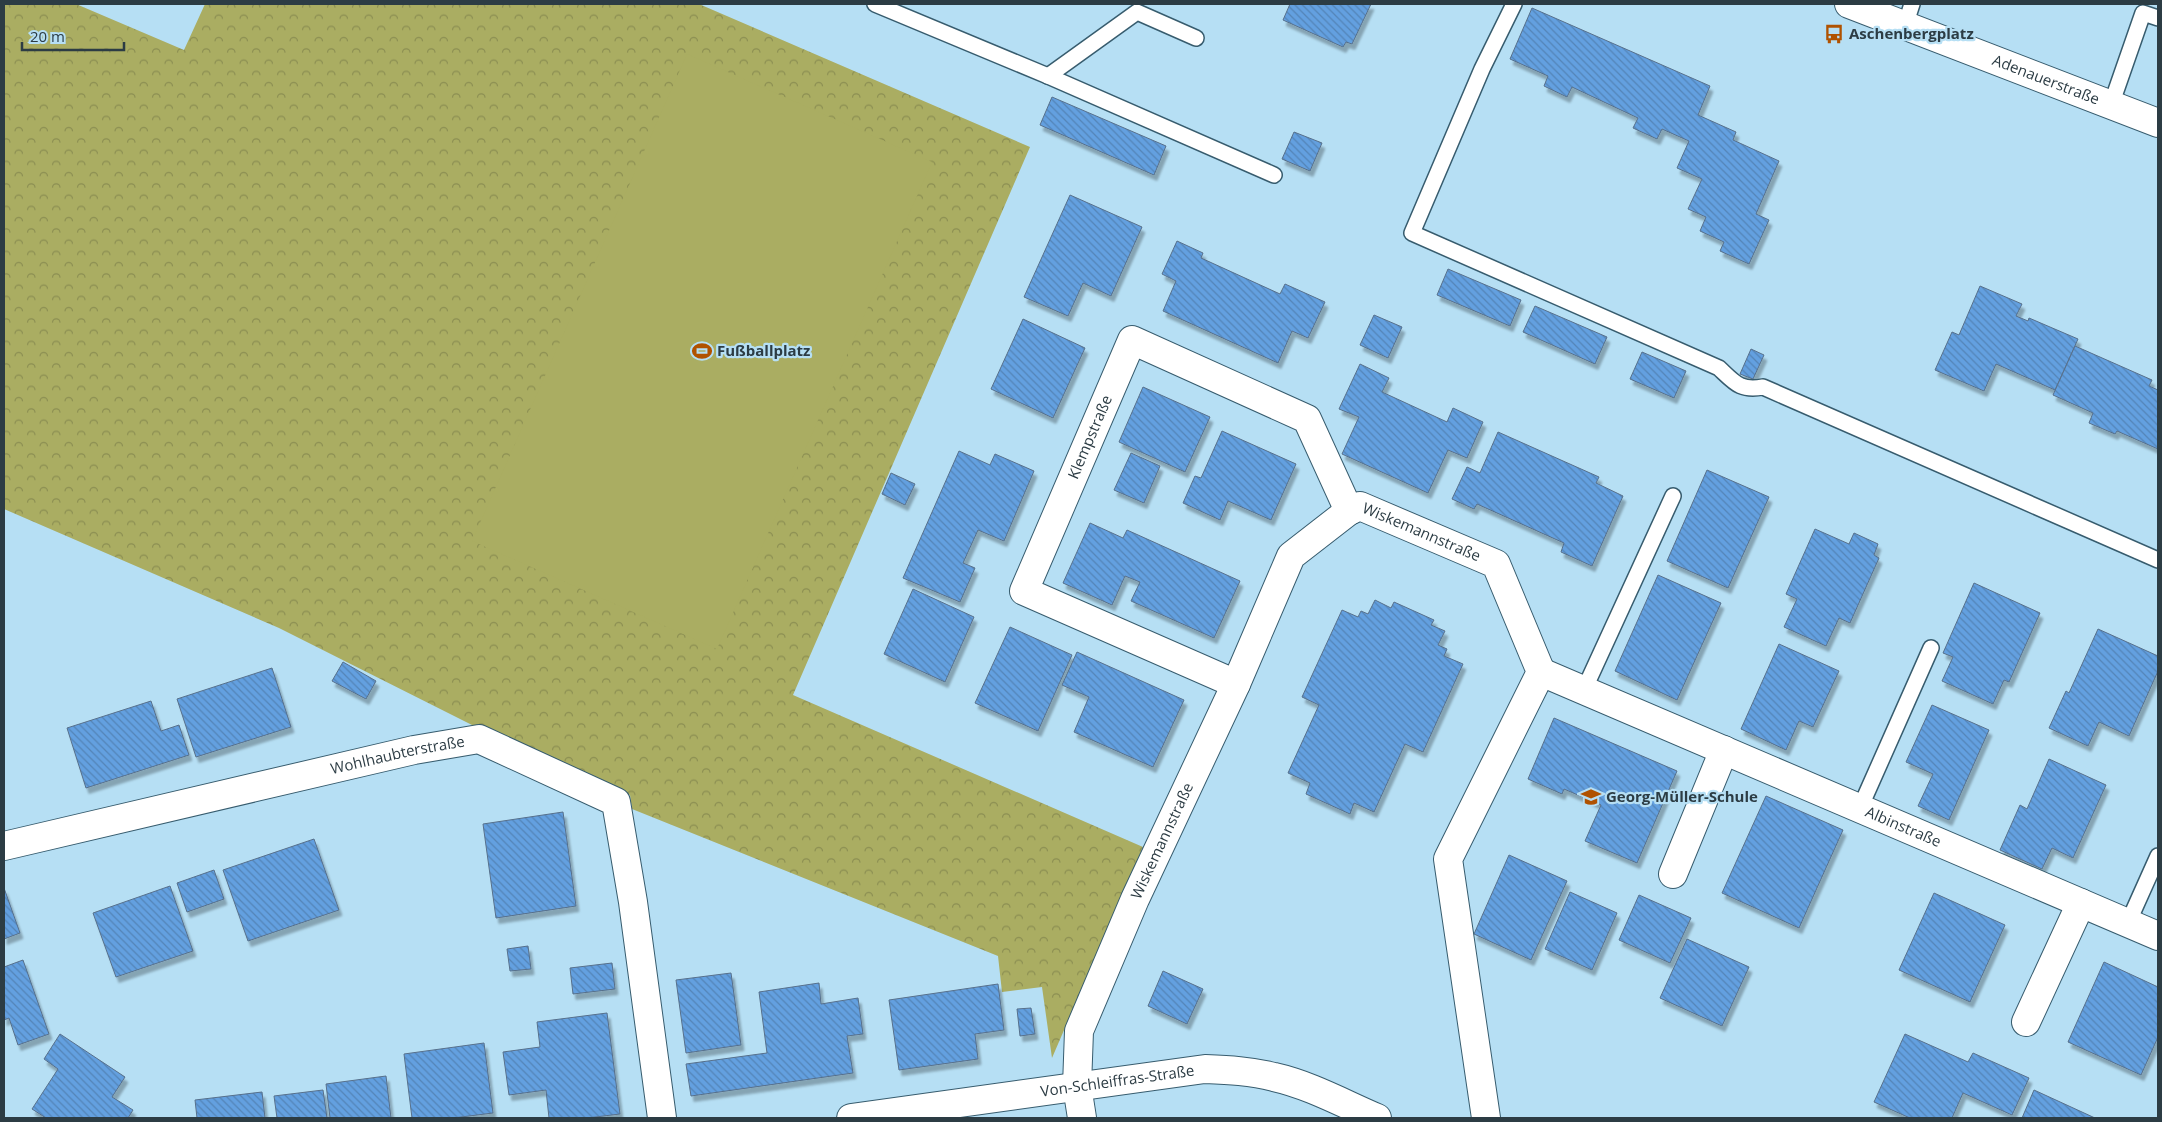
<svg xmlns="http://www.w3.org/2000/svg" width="2162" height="1122" font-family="'Open Sans',sans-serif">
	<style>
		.park { fill: url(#park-crowns) }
		.garden { fill: #aaad62 }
		.building { fill: url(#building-back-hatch); stroke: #57708b; filter: url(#shadow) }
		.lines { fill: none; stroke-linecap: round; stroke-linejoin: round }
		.service-casing { stroke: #375c6e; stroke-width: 18 }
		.minor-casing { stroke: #375c6e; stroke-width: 30 }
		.service { stroke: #fff; stroke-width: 15 }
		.minor { stroke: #fff; stroke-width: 28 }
		.labels { text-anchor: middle; stroke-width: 4.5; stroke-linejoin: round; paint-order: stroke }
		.poi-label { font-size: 15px; font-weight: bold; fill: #2c3c44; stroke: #b6dff4; text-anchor: start }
		.street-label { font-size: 15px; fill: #2c3c44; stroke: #b6dff4 }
	</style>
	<defs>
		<pattern id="park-crowns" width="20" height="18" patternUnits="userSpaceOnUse" patternTransform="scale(1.25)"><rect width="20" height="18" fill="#aaad62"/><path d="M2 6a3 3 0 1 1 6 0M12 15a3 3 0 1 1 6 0" fill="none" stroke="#8b8e52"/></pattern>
		<pattern id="building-back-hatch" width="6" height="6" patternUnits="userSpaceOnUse" patternTransform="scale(1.25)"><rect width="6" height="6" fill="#64a0e0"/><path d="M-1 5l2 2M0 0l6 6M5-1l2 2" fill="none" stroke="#5384b7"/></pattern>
		<filter id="shadow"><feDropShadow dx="3" dy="5.5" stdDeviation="1" flood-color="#0004"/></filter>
	</defs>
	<rect width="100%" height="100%" fill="#b6dff4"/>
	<polygon class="park" points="4,4 76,4 184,50 205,4 699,4 1030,147 793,695 1143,847 1052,1058 1042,987 1002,992 998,956 632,809 630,795 474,726 279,628 4,509"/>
	<polygon class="garden" points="687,54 932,162 717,649 472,541"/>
	<g class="building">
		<polygon points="1290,4 1371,4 1352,44 1346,42 1343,47 1283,20"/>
		<polygon points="1532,8 1710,86 1698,115 1736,132 1733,140 1779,161 1756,214 1769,220 1749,264 1720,251 1724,242 1700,231 1706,217 1688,209 1702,179 1677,168 1689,141 1662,129 1657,139 1633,128 1638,118 1572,87 1567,97 1544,86 1548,76 1510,59"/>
		<polygon points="1052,97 1166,146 1154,175 1040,125"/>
		<polygon points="1294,132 1322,143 1310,171 1282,159"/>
		<polygon points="1070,195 1142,227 1111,296 1083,283 1068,316 1024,297"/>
		<polygon points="1177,241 1203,253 1201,258 1280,294 1285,284 1325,302 1308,338 1292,331 1278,363 1163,311 1176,281 1162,274"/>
		<polygon points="1448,269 1521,300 1510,326 1437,295"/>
		<polygon points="1980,286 2022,304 2016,316 2028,321 2029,318 2078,339 2055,390 1996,364 1984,391 1935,370 1952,332 1959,335"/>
		<polygon points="1535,306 1607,337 1595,364 1523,332"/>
		<polygon points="1374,315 1402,327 1388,358 1360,345"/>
		<polygon points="1023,319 1085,348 1053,418 991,389"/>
		<polygon points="2075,346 2152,380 2149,386 2158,390 2158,449 2117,431 2115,434 2089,423 2093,413 2053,395"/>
		<polygon points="1751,349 1764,355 1753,379 1740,374"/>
		<polygon points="1642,352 1686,371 1674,398 1630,379"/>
		<polygon points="1360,364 1389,378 1382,392 1447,422 1453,408 1483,422 1467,458 1448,450 1428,493 1342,454 1359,417 1339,409"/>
		<polygon points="1143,387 1210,417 1185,472 1119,442"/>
		<polygon points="1222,431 1296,464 1271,520 1228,501 1220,520 1183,503 1195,476 1201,478"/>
		<polygon points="1498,432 1599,477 1596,483 1623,496 1592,566 1561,552 1564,543 1477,504 1474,509 1452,499 1467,467 1480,473"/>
		<polygon points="959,451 990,465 995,454 1034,471 1004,541 978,530 963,563 975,568 960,602 903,578"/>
		<polygon points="1131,453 1160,466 1144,503 1114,490"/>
		<polygon points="1707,470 1769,497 1728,588 1667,561"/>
		<polygon points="891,473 915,484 905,505 882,494"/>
		<polygon points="1090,523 1123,538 1127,530 1240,581 1214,638 1131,601 1140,582 1125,576 1112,605 1063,583"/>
		<polygon points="1815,529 1849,544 1854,533 1878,544 1874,555 1879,558 1850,623 1839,618 1826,646 1784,627 1797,599 1786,594"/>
		<polygon points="1658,575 1721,603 1677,700 1615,671"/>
		<polygon points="1974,583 2040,613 2009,682 2004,680 1993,704 1942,681 1953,657 1943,653"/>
		<polygon points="913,589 974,617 945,682 884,654"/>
		<polygon points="1375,600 1391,608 1394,602 1434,620 1431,625 1445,631 1438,645 1447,649 1444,656 1463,664 1423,752 1405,744 1374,812 1354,803 1350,814 1306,794 1310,783 1288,773 1319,705 1302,697 1342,610 1358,617 1361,611 1368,614"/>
		<polygon points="1010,627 1072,655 1038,731 975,703"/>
		<polygon points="2098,629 2158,656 2158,671 2129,736 2099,722 2088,746 2049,728 2066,691 2069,693"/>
		<polygon points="1779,644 1839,671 1813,727 1799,721 1786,750 1741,729"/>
		<polygon points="1077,652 1184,700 1153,767 1074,732 1089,697 1062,685"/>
		<polygon points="343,662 376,681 366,699 332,681"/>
		<polygon points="272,668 291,727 196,757 177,699"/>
		<polygon points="151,701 161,731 179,725 189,755 86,788 67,728"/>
		<polygon points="1932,705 1989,730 1949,820 1918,806 1933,774 1906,762"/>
		<polygon points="1554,718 1677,771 1637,863 1585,841 1601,805 1564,789 1562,794 1528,779"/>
		<polygon points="2049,759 2106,785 2073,858 2052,848 2042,869 2000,850 2020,805 2027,809"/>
		<polygon points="1766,796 1843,830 1799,928 1722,893"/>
		<polygon points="563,812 576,906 496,918 483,824"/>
		<polygon points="314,839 339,910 248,941 223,870"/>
		<polygon points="1509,855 1567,881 1531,960 1474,934"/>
		<polygon points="214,870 224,899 187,912 177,883"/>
		<polygon points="170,886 193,951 116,977 93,913"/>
		<polygon points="4,888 20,933 4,939"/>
		<polygon points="1570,892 1617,913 1592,970 1545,949"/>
		<polygon points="1934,893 2005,925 1970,1002 1899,970"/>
		<polygon points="1639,895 1691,918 1670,963 1619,940"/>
		<polygon points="1687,939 1749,967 1722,1026 1660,998"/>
		<polygon points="528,946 531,969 510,971 507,949"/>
		<polygon points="23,960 49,1034 18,1045 9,1018 4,1020 4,967"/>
		<polygon points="2104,962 2158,987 2158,1037 2141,1075 2068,1042"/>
		<polygon points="612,963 615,989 573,994 570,968"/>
		<polygon points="1163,971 1203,989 1187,1024 1148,1006"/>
		<polygon points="731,973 741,1045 686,1053 676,980"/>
		<polygon points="819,983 821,1004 858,998 863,1034 847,1036 853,1073 691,1096 686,1064 767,1053 759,992"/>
		<polygon points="998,984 1004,1030 975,1034 978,1059 899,1070 889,1000"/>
		<polygon points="1031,1008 1035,1034 1020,1036 1017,1009"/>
		<polygon points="607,1013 620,1114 587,1118 549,1118 546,1090 509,1095 503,1052 540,1047 537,1022"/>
		<polygon points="60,1034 125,1077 112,1097 133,1110 128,1118 46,1118 32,1109 58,1069 44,1059"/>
		<polygon points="1905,1034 1968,1062 1973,1053 2029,1078 2012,1115 1963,1093 1952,1118 1910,1118 1874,1102"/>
		<polygon points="484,1043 493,1113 453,1118 412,1118 404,1054"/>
		<polygon points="386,1076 391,1118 330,1118 326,1084"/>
		<polygon points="323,1090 327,1118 277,1118 274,1096"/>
		<polygon points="2034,1090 2095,1118 2022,1118"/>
		<polygon points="262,1092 265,1118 197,1118 195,1100"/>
	</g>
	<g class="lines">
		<defs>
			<g id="service">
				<polyline points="875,4 1048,76 1274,175"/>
				<path d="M 1514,4 L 1482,69 L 1412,233 L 1719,368 C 1735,383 1740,391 1763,387 L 2158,560"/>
				<polyline points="1905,26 1912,4"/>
				<polyline points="1048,76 1137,12 1196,38"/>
				<polyline points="2111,105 2143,13 2158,18"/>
				<polyline points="1584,690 1673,496"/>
				<polyline points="1860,808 1931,648"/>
				<polyline points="2128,923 2158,856"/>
			</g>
			<g id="minor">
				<path id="s1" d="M 1849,4 L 2158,123"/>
				<path id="s2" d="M 1541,672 L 2158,936"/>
				<path id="s3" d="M 1236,684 L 1024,591 L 1132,340 L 1307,419 L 1349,511"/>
				<path id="s4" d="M 4,846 L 414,750 L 479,739 L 616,802 L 633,902 L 662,1118"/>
				<polyline points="1673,874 1724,750"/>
				<polyline points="2026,1022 2081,903"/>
				<path id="s5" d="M 851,1118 L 1205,1069 C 1228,1070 1251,1071 1274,1077 C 1310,1085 1344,1104 1377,1118"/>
				<path id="s6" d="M 1082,1118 L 1077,1086 L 1079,1031 L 1135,899 L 1236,684 L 1291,556 L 1349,511 L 1360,506 L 1496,564 L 1541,672 L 1448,859 L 1486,1118"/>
			</g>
		</defs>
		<use href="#service" class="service-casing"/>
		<use href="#minor" class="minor-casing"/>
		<use href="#service" class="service"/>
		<use href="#minor" class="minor"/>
	</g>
	<defs>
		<symbol id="bus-bare" viewBox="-9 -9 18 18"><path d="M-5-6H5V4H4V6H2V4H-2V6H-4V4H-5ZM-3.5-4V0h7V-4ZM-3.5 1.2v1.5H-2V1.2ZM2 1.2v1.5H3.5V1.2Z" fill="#b05200" stroke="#b6dff4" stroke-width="2.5" paint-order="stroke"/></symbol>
		<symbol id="stadium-bare" viewBox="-9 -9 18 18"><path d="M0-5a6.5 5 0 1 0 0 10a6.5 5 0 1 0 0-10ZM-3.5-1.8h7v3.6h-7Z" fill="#b05200" stroke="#b6dff4" stroke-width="2.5" paint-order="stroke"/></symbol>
		<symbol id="school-bare" viewBox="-9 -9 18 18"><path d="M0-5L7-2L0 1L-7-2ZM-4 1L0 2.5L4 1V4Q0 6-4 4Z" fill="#b05200" stroke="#b6dff4" stroke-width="2.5" paint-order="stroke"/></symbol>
	</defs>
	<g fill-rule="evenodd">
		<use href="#bus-bare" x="1820" y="20" width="28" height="28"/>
		<use href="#stadium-bare" x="688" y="337" width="28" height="28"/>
		<use href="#school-bare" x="1577" y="783" width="28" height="28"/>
	</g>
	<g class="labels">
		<g class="poi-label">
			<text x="1849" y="39">Aschenbergplatz</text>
			<text x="717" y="356">Fußballplatz</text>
			<text x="1606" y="802">Georg-Müller-Schule</text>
		</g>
		<g class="street-label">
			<text dy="5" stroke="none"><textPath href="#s1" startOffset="211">Adenauerstraße</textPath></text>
			<text dy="5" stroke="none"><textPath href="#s3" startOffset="399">Klempstraße</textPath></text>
			<text dy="5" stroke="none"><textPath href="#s6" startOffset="760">Wiskemannstraße</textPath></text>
			<text dy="5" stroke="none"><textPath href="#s4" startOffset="404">Wohlhaubterstraße</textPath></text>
			<text dy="5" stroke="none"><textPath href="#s2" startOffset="394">Albinstraße</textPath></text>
			<text dy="5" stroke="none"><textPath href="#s6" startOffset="295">Wiskemannstraße</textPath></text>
			<text dy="5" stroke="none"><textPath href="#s5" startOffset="269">Von-Schleiffras-Straße</textPath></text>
		</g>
	</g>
	<rect width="2162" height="1122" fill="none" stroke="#2c3c44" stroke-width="10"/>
	<path d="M22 42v8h102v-8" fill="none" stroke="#2c3c44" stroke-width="2.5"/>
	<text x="30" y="42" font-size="15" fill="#2c3c44" stroke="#b6dff4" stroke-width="4" paint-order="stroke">20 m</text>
</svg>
